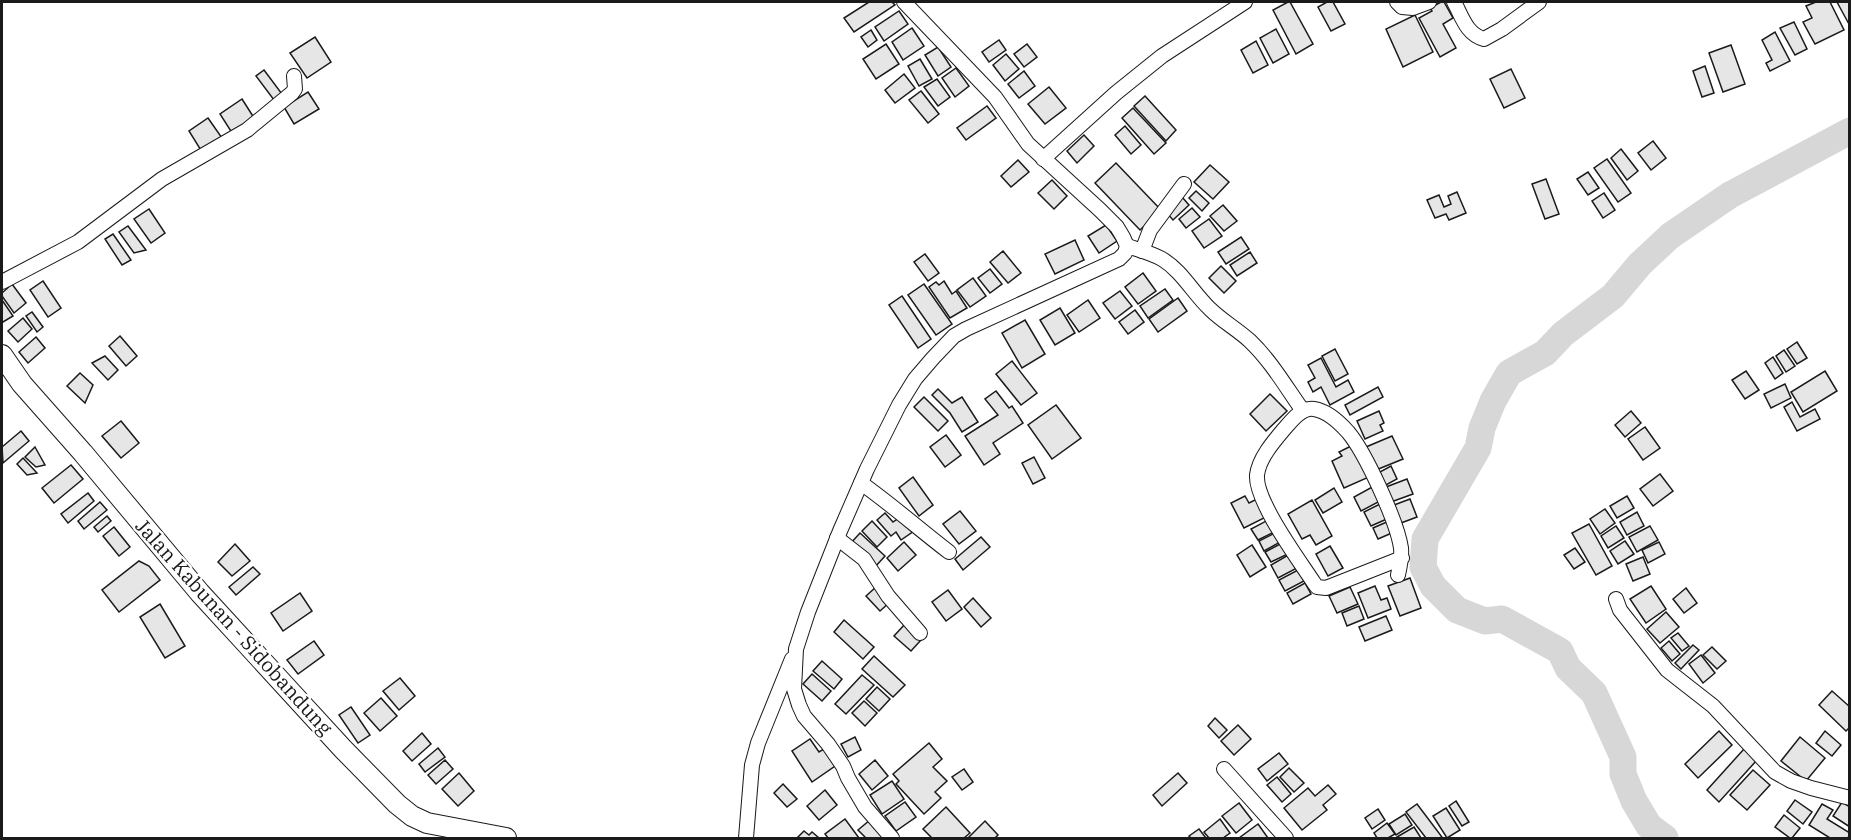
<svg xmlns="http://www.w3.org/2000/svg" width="1851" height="840" font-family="'IBM Plex Serif',serif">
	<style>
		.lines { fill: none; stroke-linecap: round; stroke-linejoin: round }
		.river { stroke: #d7d7d7; stroke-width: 27 }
		.building { fill: #e6e6e6; stroke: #1a1a1a; stroke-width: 1.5 }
		.street-casing { stroke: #1a1a1a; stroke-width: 16 }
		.secondary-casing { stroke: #1a1a1a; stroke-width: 22 }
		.street { stroke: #fff; stroke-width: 14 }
		.secondary { stroke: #fff; stroke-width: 20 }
		.labels { text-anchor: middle; stroke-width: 4.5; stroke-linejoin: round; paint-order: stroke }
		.street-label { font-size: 20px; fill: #1a1a1a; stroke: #fff }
	</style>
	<rect width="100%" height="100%" fill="#fff"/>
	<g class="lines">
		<polyline class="river" points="1665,838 1649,826 1634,801 1623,774 1623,757 1594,693 1568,668 1560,651 1502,619 1485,621 1457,610 1433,586 1423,567 1425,539 1478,448 1482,428 1493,401 1509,373 1545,353 1563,334 1613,296 1640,264 1670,236 1730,195 1850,131"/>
	</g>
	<g class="building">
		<polygon points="869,2 892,2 895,5 854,32 844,18"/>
		<polygon points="1288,2 1290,2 1313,44 1296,54 1273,10"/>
		<polygon points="1327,2 1333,2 1345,24 1331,31 1318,7"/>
		<polygon points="1441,2 1444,2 1453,18 1443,24 1456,48 1440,57 1419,18 1432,11 1430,8"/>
		<polygon points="1816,2 1830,2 1844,30 1815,44 1803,22 1812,18 1806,6"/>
		<polygon points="1837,2 1850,2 1850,26"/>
		<polygon points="899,11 908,24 884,41 875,27"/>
		<polygon points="1415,15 1433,52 1403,67 1386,29"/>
		<polygon points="1794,22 1807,49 1795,55 1780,28"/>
		<polygon points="912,28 924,46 903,60 892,42"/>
		<polygon points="1276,29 1289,54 1273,63 1260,38"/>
		<polygon points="871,30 877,40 868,47 861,37"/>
		<polygon points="1775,32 1790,61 1770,71 1766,63 1772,60 1762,40"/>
		<polygon points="315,37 331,62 307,78 290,53"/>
		<polygon points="999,40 1006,50 989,62 982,52"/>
		<polygon points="1256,41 1268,65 1253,73 1241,50"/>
		<polygon points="886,44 899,64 876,79 863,59"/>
		<polygon points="1027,44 1037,57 1024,67 1014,54"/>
		<polygon points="1731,45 1745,84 1723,92 1709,53"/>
		<polygon points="938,47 951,67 938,76 925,55"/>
		<polygon points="1006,54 1019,69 1005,81 993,65"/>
		<polygon points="920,59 932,79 919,86 908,66"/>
		<polygon points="1705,66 1714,93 1702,97 1693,71"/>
		<polygon points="956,68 969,86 955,97 942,78"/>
		<polygon points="1511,69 1525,98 1504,108 1490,79"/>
		<polygon points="264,70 282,94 274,100 256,76"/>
		<polygon points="1024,71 1035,86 1019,98 1008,84"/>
		<polygon points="904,74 915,88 895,103 885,90"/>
		<polygon points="937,79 950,97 938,106 924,87"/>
		<polygon points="1049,87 1066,108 1045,124 1028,104"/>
		<polygon points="921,91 939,114 928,123 909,100"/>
		<polygon points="308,92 319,109 294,124 284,107"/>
		<polygon points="1145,96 1176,130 1166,141 1134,106"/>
		<polygon points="242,99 256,121 234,136 220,114"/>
		<polygon points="987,106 996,118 966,140 957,128"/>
		<polygon points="1133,108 1166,143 1154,154 1122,118"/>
		<polygon points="208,118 222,138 202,152 189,131"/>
		<polygon points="1125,126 1141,145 1131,154 1115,135"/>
		<polygon points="1084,135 1094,146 1077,163 1067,151"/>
		<polygon points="1653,141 1666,158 1651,170 1638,153"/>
		<polygon points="1621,149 1638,171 1627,180 1611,158"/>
		<polygon points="1607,159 1631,193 1618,202 1594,168"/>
		<polygon points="1018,160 1029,172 1011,187 1001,176"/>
		<polygon points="1116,163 1161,210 1140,230 1095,183"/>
		<polygon points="1210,165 1229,182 1213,199 1194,182"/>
		<polygon points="1588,172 1599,188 1588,195 1577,179"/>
		<polygon points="1546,179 1559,214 1545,219 1532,184"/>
		<polygon points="1052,180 1067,196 1054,209 1038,193"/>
		<polygon points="1196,191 1209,203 1202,211 1189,198"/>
		<polygon points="1457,192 1466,213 1449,220 1446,214 1435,218 1427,200 1439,195 1444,207 1451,204 1448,196"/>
		<polygon points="1604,193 1615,210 1603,218 1592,201"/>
		<polygon points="1182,197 1189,205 1173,220 1166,212"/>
		<polygon points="1223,205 1237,221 1224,231 1210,216"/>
		<polygon points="1192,208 1200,217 1186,228 1179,219"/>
		<polygon points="149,209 165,233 151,243 134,219"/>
		<polygon points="1209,219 1222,236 1204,248 1192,231"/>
		<polygon points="1106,225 1117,241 1099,253 1088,236"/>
		<polygon points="128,226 146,250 134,253 119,232"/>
		<polygon points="113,234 131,260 122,265 105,239"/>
		<polygon points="1241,237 1249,249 1226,264 1218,252"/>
		<polygon points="1075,240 1084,260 1055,274 1045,254"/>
		<polygon points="1003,251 1021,273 1008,283 990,262"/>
		<polygon points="1250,252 1257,263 1237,276 1230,265"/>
		<polygon points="925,254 939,273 928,281 914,262"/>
		<polygon points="1221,266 1236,281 1224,293 1209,278"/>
		<polygon points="990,269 1002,284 990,293 978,278"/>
		<polygon points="1143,273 1156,291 1138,304 1125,287"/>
		<polygon points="973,278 986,296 970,307 957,290"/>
		<polygon points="43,281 61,308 48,317 30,290"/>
		<polygon points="944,281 952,294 956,291 967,308 950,318 929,287 936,282 939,285"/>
		<polygon points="12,284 26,303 14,313 2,296 2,293"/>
		<polygon points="924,284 952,324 936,335 908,295"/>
		<polygon points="1165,289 1173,300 1148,318 1140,306"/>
		<polygon points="1120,291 1132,306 1115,319 1103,303"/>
		<polygon points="902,296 931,339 918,348 889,305"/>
		<polygon points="1178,298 1187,311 1158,332 1149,319"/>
		<polygon points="2,300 13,316 3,322 2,321"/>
		<polygon points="1088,300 1100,318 1079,332 1067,315"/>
		<polygon points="1060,308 1075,333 1055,345 1040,320"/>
		<polygon points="1135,310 1144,322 1128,334 1119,322"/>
		<polygon points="32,312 43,327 37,332 26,316"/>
		<polygon points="23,318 32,329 18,342 8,331"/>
		<polygon points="1025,320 1045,354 1022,368 1002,333"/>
		<polygon points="120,336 137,356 126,366 109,346"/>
		<polygon points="36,337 45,348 28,363 19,352"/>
		<polygon points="1797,342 1807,358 1797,364 1787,349"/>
		<polygon points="1335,349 1348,374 1335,381 1322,356"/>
		<polygon points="1784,350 1795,366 1786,372 1776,356"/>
		<polygon points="105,356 118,370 108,380 92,363"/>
		<polygon points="1773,357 1783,373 1775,379 1765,363"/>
		<polygon points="1321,358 1336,387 1348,380 1354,392 1330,405 1321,387 1313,392 1308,382 1315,378 1308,365"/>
		<polygon points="1012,361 1037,393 1021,405 996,374"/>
		<polygon points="1746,371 1759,390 1745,399 1732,380"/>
		<polygon points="1825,371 1837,391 1803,412 1791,392"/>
		<polygon points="80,373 93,385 85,403 67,386"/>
		<polygon points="1785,384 1791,398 1771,408 1764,394"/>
		<polygon points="1378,387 1383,397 1350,415 1345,405"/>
		<polygon points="938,389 952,403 962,397 978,422 962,432 950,413 932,395"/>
		<polygon points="996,391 1009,408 1012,406 1023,423 993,443 1000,454 984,465 965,436 998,415 985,399"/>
		<polygon points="1270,394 1287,411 1266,431 1250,414"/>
		<polygon points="924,397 948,421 938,431 914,407"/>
		<polygon points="1792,402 1800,417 1815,409 1820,419 1797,431 1784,407"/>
		<polygon points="1056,405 1081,438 1052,459 1028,425"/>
		<polygon points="1379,411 1384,423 1380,425 1383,431 1365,439 1357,421"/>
		<polygon points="1631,411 1641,423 1625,437 1615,425"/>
		<polygon points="121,421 139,443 121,458 102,436"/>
		<polygon points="1645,427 1660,448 1643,460 1628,439"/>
		<polygon points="21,431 29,441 3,463 2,447"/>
		<polygon points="946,435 961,455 945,467 930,447"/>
		<polygon points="1392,436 1403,459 1376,470 1366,447"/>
		<polygon points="1353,445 1369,477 1344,488 1332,461 1342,456 1339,452"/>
		<polygon points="35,447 45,465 36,467 25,457"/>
		<polygon points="1034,457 1045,478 1033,484 1022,463"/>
		<polygon points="23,458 37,473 27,475 17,464"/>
		<polygon points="71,465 83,479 54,503 42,488"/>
		<polygon points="1391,466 1397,479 1384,486 1378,473"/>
		<polygon points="1660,474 1673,491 1653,506 1640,489"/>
		<polygon points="913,477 933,505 919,516 899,488"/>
		<polygon points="1407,479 1413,494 1391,502 1386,487"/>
		<polygon points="1374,486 1382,500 1361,511 1354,497"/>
		<polygon points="1334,488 1342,502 1323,513 1315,500"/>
		<polygon points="88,493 94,501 68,523 61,514"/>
		<polygon points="1245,496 1249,503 1257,499 1266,517 1244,528 1231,503"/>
		<polygon points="1627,496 1634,508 1617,518 1610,506"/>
		<polygon points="1410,499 1417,517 1401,523 1394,505"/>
		<polygon points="1312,500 1332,536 1316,545 1310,535 1302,539 1288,514"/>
		<polygon points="100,502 107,510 84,529 78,521"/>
		<polygon points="1382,503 1389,518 1371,526 1364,512"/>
		<polygon points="1605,509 1615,523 1600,534 1590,519"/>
		<polygon points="960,511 976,531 959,544 943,524"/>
		<polygon points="1637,512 1644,526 1627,535 1620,522"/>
		<polygon points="885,513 893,522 903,515 914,531 901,540 896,532 891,536 877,520"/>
		<polygon points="107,516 111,521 98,532 94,527"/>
		<polygon points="1272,518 1278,530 1258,540 1251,529"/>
		<polygon points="872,521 887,537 877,547 862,531"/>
		<polygon points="1389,521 1394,532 1378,539 1373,528"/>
		<polygon points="1589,524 1612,566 1596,575 1572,533"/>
		<polygon points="1616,526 1624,538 1608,548 1601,536"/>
		<polygon points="1650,526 1658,540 1637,552 1629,537"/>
		<polygon points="114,527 130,547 119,556 103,536"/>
		<polygon points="1279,531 1284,540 1264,551 1259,541"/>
		<polygon points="860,533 885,556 875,567 850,544"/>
		<polygon points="981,537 990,547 963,570 955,559"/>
		<polygon points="1625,541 1634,554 1618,564 1610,551"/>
		<polygon points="904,542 916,555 898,571 887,558"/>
		<polygon points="1284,542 1290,553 1271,562 1265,552"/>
		<polygon points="1659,542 1665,554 1648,563 1642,550"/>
		<polygon points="235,544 250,561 232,576 218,562"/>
		<polygon points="1252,545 1266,567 1250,577 1237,555"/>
		<polygon points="1330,546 1343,568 1328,576 1316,554"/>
		<polygon points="1575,548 1585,562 1574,569 1564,555"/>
		<polygon points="1290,554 1297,568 1278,578 1271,565"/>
		<polygon points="1643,557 1650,574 1633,581 1626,564"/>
		<polygon points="139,561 149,566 160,580 119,612 102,590"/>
		<polygon points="253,567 260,574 236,595 229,587"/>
		<polygon points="1298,570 1304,581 1285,591 1279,580"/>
		<polygon points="1410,578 1421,608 1400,616 1388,586"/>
		<polygon points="1305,583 1311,594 1293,604 1287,593"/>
		<polygon points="1375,586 1381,600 1387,598 1391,609 1368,618 1358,593"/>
		<polygon points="1651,586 1666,609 1646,623 1630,599"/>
		<polygon points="876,587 890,602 880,611 866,596"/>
		<polygon points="1350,587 1358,604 1337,613 1329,596"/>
		<polygon points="1686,588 1697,603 1684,613 1673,599"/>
		<polygon points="948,590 962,609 946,621 932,602"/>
		<polygon points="300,593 312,611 283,631 271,613"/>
		<polygon points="973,598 991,618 981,627 964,607"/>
		<polygon points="160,604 185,646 165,658 140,617"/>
		<polygon points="1359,606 1364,619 1347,626 1342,613"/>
		<polygon points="1666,612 1679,627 1660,643 1647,629"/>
		<polygon points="1386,616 1392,630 1365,641 1359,627"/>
		<polygon points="844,620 874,647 863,659 834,632"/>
		<polygon points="905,624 921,640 911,651 894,636"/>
		<polygon points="1678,633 1689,646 1682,651 1671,638"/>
		<polygon points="314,641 324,655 298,674 287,660"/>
		<polygon points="1669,641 1680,654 1672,661 1661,648"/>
		<polygon points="1693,645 1699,650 1681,669 1675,663"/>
		<polygon points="1712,647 1726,661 1717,669 1703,655"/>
		<polygon points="1701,655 1715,673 1703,683 1689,664"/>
		<polygon points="874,656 905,685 893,697 862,669"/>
		<polygon points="822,661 842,679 834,689 813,671"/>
		<polygon points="812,674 831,691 822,701 803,684"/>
		<polygon points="862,675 874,685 846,714 835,704"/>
		<polygon points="400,678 415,696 399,710 383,691"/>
		<polygon points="877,687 890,699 879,711 866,699"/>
		<polygon points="1832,691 1850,707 1850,727 1846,731 1819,705"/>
		<polygon points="381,698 397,716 380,731 364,713"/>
		<polygon points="864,701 877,713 865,726 852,713"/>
		<polygon points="351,707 370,735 358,743 339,715"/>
		<polygon points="1215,718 1227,730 1219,738 1208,726"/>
		<polygon points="1238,725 1251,739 1234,755 1221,741"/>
		<polygon points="1719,731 1732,745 1698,778 1685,764"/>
		<polygon points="1825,731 1841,745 1832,756 1816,743"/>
		<polygon points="422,733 431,744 412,761 403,751"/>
		<polygon points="855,737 861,750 848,757 841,744"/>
		<polygon points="1800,737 1825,758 1806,781 1781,761"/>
		<polygon points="810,739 819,752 827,747 838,764 812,782 792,751"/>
		<polygon points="929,743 942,759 933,767 947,781 935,792 941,798 924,814 896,784 899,781 893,774"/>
		<polygon points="438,748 445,757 425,772 419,764"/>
		<polygon points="1744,749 1757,760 1719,802 1707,790"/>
		<polygon points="1279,753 1288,764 1267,781 1258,769"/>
		<polygon points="445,760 453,769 436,784 428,775"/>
		<polygon points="875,760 888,776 872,790 859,774"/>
		<polygon points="1289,768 1304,783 1294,792 1280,777"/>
		<polygon points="964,769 973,782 962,790 952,777"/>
		<polygon points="1753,770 1770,785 1747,810 1730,795"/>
		<polygon points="459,773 474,791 458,806 442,789"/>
		<polygon points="1178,773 1187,783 1162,806 1153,795"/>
		<polygon points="1277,777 1291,794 1282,802 1267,785"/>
		<polygon points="892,781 904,799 882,814 870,795"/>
		<polygon points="783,784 797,799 787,807 774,793"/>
		<polygon points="1328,785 1336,794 1323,805 1327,810 1302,830 1284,808 1308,788 1315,796"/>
		<polygon points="825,790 837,805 819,820 807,806"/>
		<polygon points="1795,800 1812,812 1803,824 1787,811"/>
		<polygon points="1456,801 1469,822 1462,826 1449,806"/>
		<polygon points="905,802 916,817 896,831 885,816"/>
		<polygon points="1842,802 1850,807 1850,827 1833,816"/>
		<polygon points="1239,803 1252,820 1236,833 1222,816"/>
		<polygon points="1417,804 1442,837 1439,838 1426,838 1406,812"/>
		<polygon points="1822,804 1833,810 1827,819 1850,833 1848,838 1830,838 1809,825"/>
		<polygon points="946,807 970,833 964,838 932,838 923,829"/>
		<polygon points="1446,808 1460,830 1447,838 1433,816"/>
		<polygon points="1378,809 1385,820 1372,829 1365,818"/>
		<polygon points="1405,814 1412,825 1396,835 1389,824"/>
		<polygon points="1784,815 1800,828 1792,838 1790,838 1775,827"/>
		<polygon points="845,819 859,838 828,838 825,834"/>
		<polygon points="1220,819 1230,833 1223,838 1209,838 1204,832"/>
		<polygon points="870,820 887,838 866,838 858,830"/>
		<polygon points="985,821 998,835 995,838 968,838"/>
		<polygon points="1387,823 1395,834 1388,838 1377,838 1374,833"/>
		<polygon points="1258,824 1268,838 1239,838"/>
		<polygon points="1414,827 1421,838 1398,838 1397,837"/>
		<polygon points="1199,829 1206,838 1191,838 1189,836"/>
		<polygon points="804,831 809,835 812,832 819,838 797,838"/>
	</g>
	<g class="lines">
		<defs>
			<g id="street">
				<polyline points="1397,2 1402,7 1413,8 1429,2"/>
				<path d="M 1454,2 C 1462,16 1466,34 1484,39 L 1502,29 L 1539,2"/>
				<polyline points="1043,159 1116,93 1162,56 1245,2"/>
				<path d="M 1127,246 C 1139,250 1151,253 1162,259 C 1182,271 1193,293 1210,309 C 1222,321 1237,329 1250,341 C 1271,361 1286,387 1303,411"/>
				<polyline points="1142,251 1150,230 1184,184"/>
				<polyline points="2,282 78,242 162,179 247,130 292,93 295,89 294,76"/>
				<path d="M 861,483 C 892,505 919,529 949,552"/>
				<polyline points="837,538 864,559 888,596 920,633"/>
				<path d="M 1398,575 C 1400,566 1402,557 1401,548 C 1397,521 1365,452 1348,432 C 1340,423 1327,411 1314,409 C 1302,407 1292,420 1285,428 C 1274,441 1259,458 1257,475 C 1255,501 1299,560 1314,583 L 1317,587 L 1326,588 L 1402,558"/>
				<polyline points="1616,599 1620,610 1667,670 1713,706 1775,772 1791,781 1811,788 1850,798"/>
				<polyline points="1224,769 1286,838"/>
				<polyline points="746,838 752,765 758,743 792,659"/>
				<polyline points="892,838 865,807 848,778 843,766 828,744 804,716 799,705 794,689 796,649 808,612 840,531 867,469 899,405 915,379 933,358 954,336 966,329 1119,259 1125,253 1127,246 1123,237 1117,227 1100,210 1028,144 995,97 904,2"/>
			</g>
			<polyline id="secondary" points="2,355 22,384 83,453 200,593 343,749 397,804 412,816 427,823 506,838"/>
		</defs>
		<use href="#street" class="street-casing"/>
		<use href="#secondary" class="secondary-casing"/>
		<use href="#street" class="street"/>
		<use href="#secondary" class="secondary"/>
	</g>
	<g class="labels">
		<g class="street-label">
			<text transform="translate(234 627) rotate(48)" y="7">Jalan Kabunan - Sidobandung</text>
		</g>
	</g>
	<rect width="1851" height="840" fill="none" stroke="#1a1a1a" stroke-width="6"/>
</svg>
